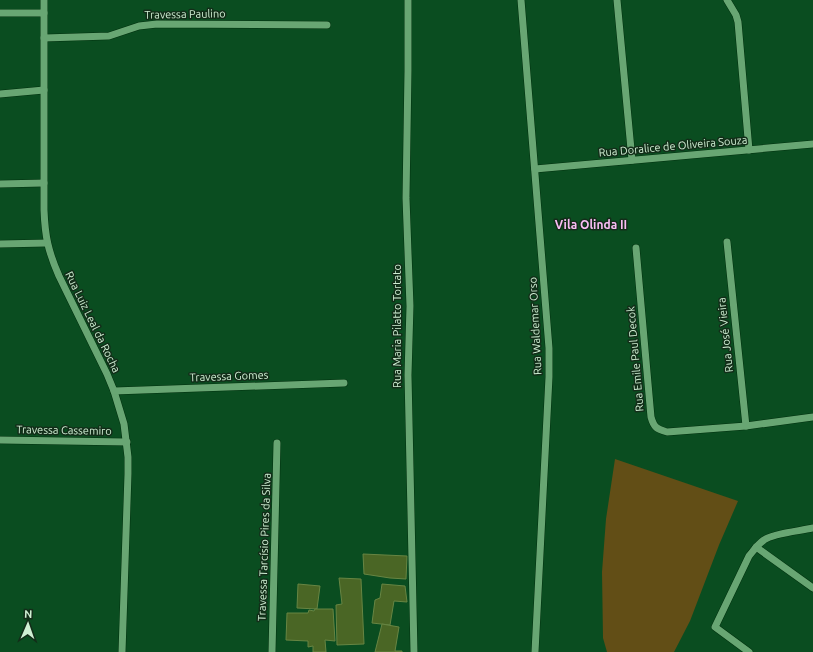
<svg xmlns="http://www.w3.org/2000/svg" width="813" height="652" font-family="Ubuntu,sans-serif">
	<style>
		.green { fill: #624e16 }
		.building { fill: #4a6625; stroke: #678543 }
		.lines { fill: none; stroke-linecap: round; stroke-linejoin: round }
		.minor-casing { stroke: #00300e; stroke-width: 8 }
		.minor { stroke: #68a673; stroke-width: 7 }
		.labels { text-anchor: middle; stroke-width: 3; stroke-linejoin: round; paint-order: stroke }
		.street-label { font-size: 11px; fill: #cfefd3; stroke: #132d19 }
		.neighbourhood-label { font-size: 12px; font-weight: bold; fill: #f9bdf4; stroke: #132d19 }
	</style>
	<rect width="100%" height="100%" fill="#0a4d20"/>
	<polygon class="green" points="615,459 738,501 719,545 690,621 674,652 607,652 603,638 602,572 606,519"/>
	<g class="building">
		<polygon points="363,554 407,556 406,579 390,578 364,574"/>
		<polygon points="339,578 361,579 364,644 337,645 336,605 342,604"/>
		<polygon points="298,584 320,586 317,609 297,608"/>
		<polygon points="382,584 405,586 407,602 394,601 390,625 372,623 375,600 380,598"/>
		<polygon points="315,609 333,609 335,641 325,640 326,652 313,652 313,646 308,647 308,641 286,640 287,613 308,613 309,610 314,611"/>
		<polygon points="382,624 399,627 395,651 402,651 402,652 375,652"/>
	</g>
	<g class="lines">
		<defs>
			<g id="minor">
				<path d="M 44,0 L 44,210 C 45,236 48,251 59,276 L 107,374 L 114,391 L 124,424 L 128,457 L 128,474 L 122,652"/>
				<polyline points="408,0 408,71 406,198 410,306 408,375 414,652"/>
				<polyline points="521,0 549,348 549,377 535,652"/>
				<polyline points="617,0 632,160"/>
				<polyline points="727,0 736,15 738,22 749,150"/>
				<polyline points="0,13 44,13"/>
				<polyline points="44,38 109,36 139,26 157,24 327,25"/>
				<polyline points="0,94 44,90"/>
				<polyline points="535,169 813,144"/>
				<polyline points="0,184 44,183"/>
				<polyline points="727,242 746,426"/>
				<polyline points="0,244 47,243"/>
				<path d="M 636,248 L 651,417 C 654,428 657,429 667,432 L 746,426 L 813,417"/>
				<polyline points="114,391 344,383"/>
				<polyline points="0,440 127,442"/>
				<polyline points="756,547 813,588"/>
				<polyline points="272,652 277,443"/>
				<path d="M 749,652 L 715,627 L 749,556 C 754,550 758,544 764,540 C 774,533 801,531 813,528"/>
			</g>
		</defs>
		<use href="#minor" class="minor-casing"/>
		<use href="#minor" class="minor"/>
	</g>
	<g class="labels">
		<g class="street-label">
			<text transform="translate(185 14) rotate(-1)" y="4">Travessa Paulino</text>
			<text transform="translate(673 146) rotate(-5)" y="4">Rua Doralice de Oliveira Souza</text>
			<text transform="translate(93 322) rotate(64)" y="4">Rua Luiz Leal da Rocha</text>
			<text transform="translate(397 326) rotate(-90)" y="4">Rua Maria Pilatto Tortato</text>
			<text transform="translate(535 326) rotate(-93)" y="4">Rua Waldemar Orso</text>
			<text transform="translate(725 335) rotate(-96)" y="4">Rua José Vieira</text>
			<text transform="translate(635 359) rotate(-95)" y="4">Rua Emile Paul Decok</text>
			<text transform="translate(229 376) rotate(-2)" y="4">Travessa Gomes</text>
			<text transform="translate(64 430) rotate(1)" y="4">Travessa Cassemiro</text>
			<text transform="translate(264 547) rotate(-88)" y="4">Travessa Tarcísio Pires da Silva</text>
		</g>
		<g class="neighbourhood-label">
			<text x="591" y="229">Vila Olinda II</text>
		</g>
	</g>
	<g transform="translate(28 624) rotate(2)" stroke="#132d19" stroke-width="3" paint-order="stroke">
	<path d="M0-3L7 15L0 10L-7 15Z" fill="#cfefd3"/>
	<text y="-6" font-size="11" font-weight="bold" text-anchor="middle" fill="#cfefd3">N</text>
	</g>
</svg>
